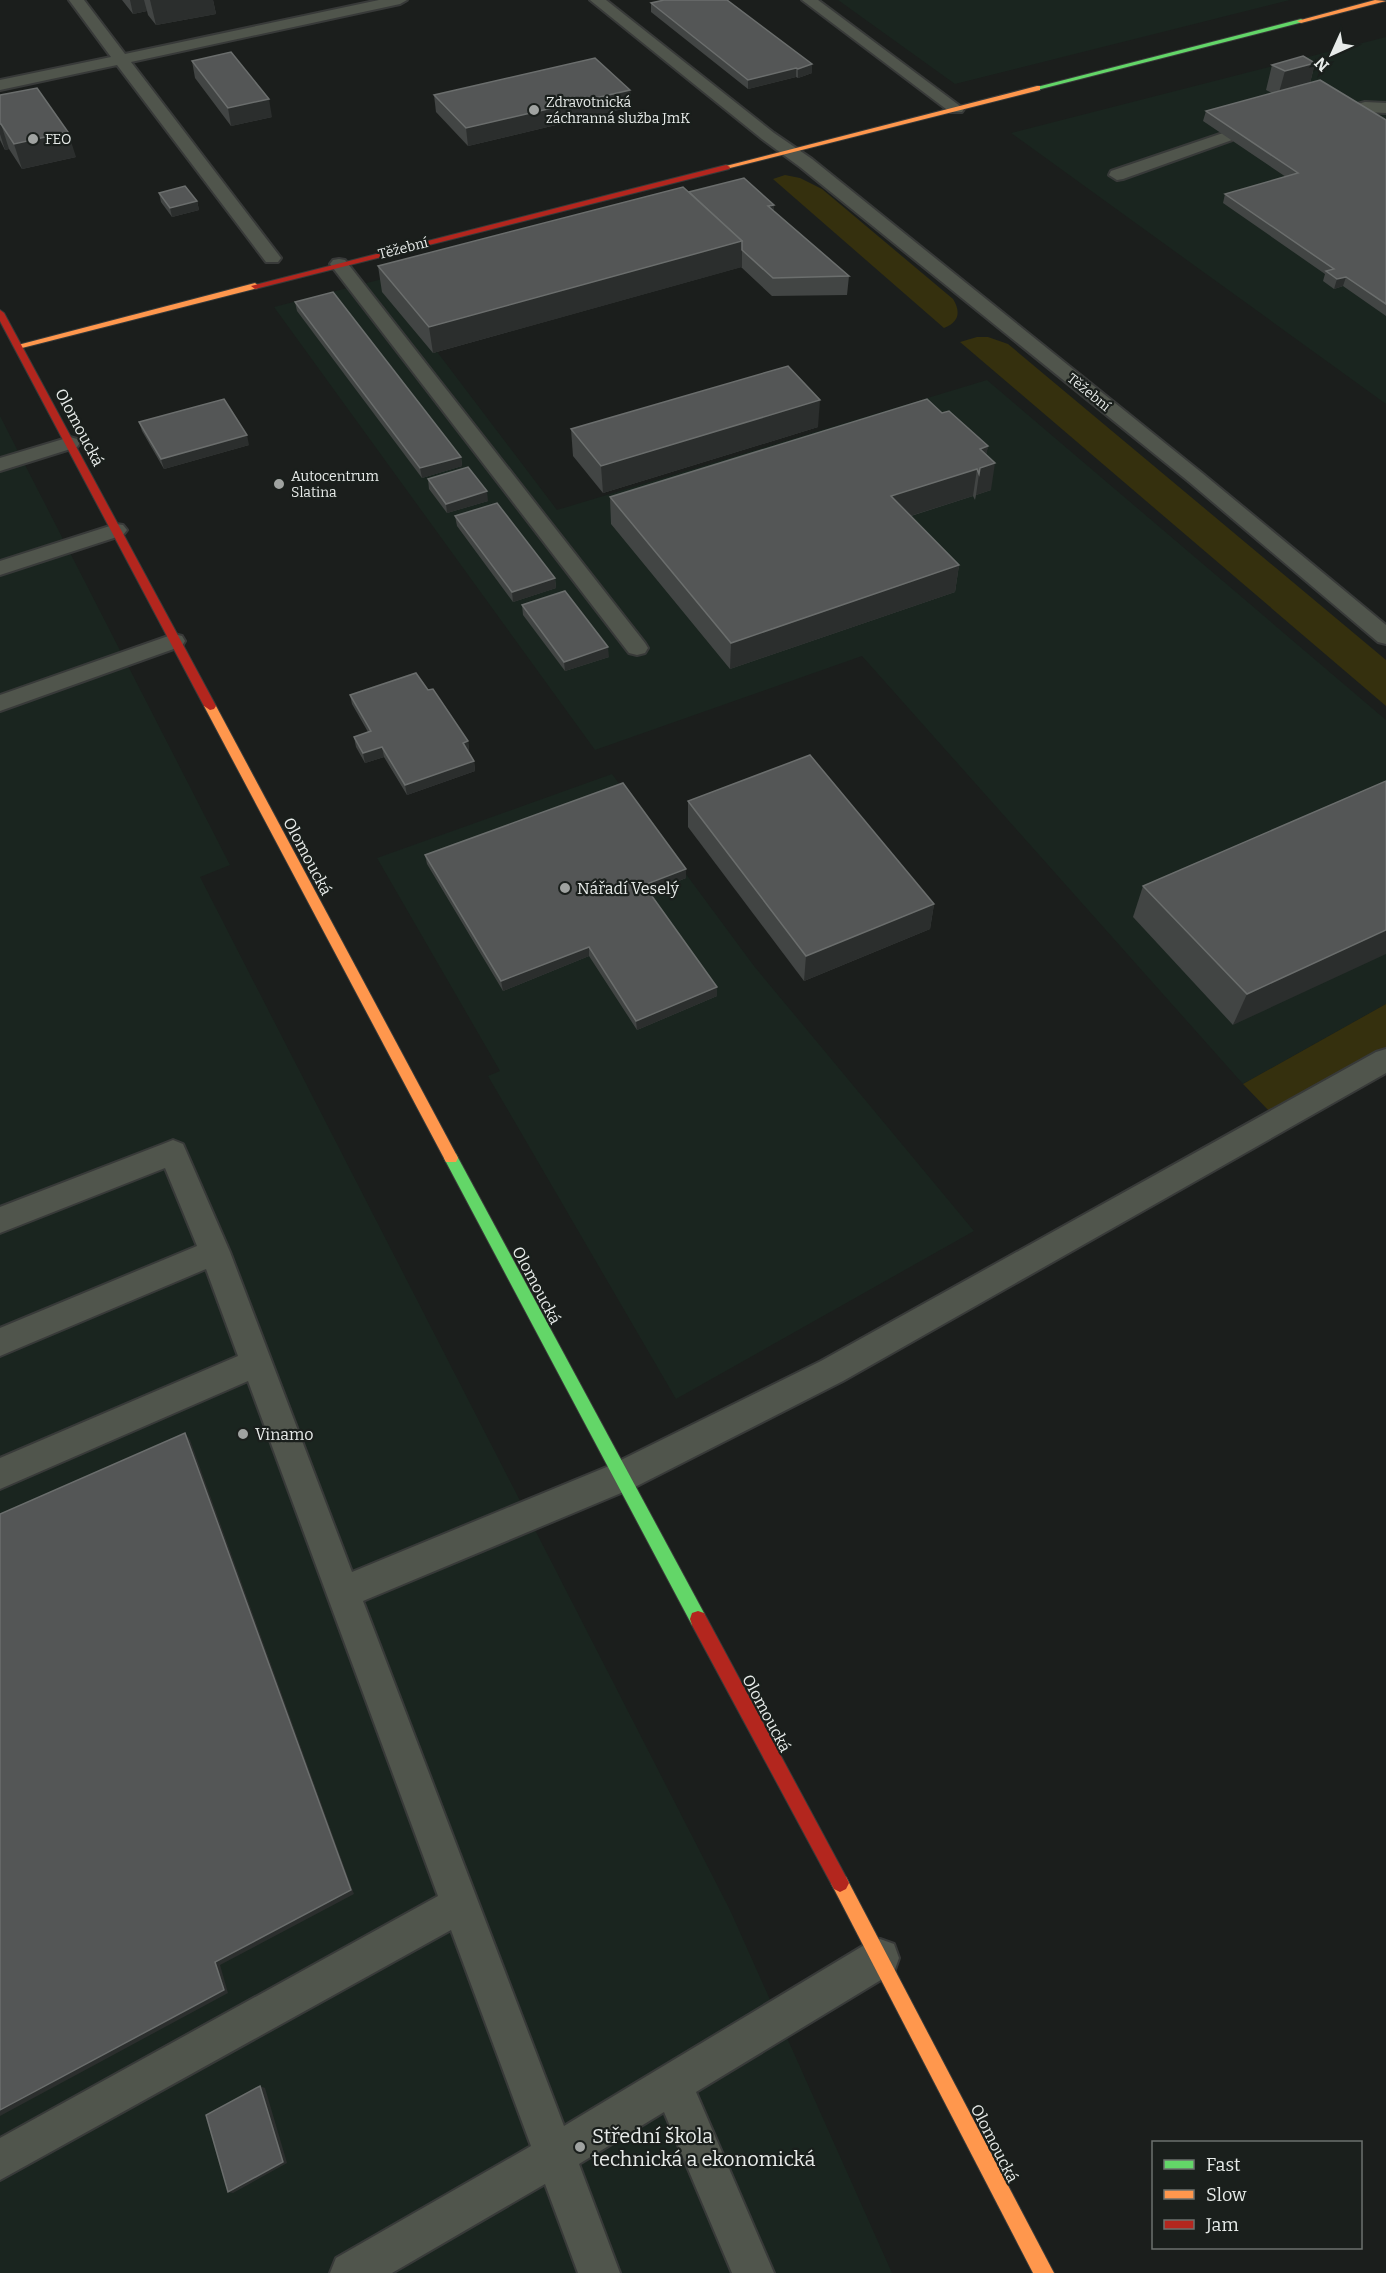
<svg xmlns="http://www.w3.org/2000/svg" width="1386" height="2273" font-family="Bitter,serif">
	<style>
		.built { fill: #1a251f }
		.green { fill: #35300e }
		.lines { fill: none; stroke-linecap: round; stroke-linejoin: round }
		.lane-casing { stroke: #383a39; stroke-width: 4 }
		.fast-casing { stroke: #383a39; stroke-width: 2 }
		.slow-casing { stroke: #383a39; stroke-width: 2 }
		.jam-casing { stroke: #383a39; stroke-width: 2 }
		.lane { fill: #50554c; fill-rule: evenodd }
		.fast { fill: #63d668; fill-rule: evenodd }
		.slow { fill: #ff974d; fill-rule: evenodd }
		.jam { fill: #b3261e; fill-rule: evenodd }
		.wall { fill: #424544 }
		.shaded-wall { fill: #2b2e2d }
		.building { fill: #545656; stroke: #6b6e6d; stroke-width: 1.5 }
		.poi-dot { fill: #a0a3a1; stroke: #1a1f1c; stroke-width: 2 }
		.labels { text-anchor: middle; stroke-width: 4.5; stroke-linejoin: round; paint-order: stroke }
		.far-poi-label { font-size: 14px; fill: #e7ebe9; stroke: #1a1f1c; text-anchor: start }
		.far-street-label { font-size: 14px; fill: #e7ebe9; stroke: #1a1f1c }
		.street-label { font-size: 16px; fill: #e7ebe9; stroke: #1a1f1c }
		.poi-label { font-size: 16px; fill: #e7ebe9; stroke: #1a1f1c; text-anchor: start }
		.near-poi-label { font-size: 20px; fill: #e7ebe9; stroke: #1a1f1c; text-anchor: start }
	</style>
	<rect width="100%" height="100%" fill="#1b1e1c"/>
	<g class="built">
		<polygon points="838,0 1290,0 955,84"/>
		<polygon points="1386,37 1386,404 1011,133"/>
		<polygon points="382,279 557,510 987,380 1386,720 1386,1004 1243,1084 862,656 595,750 274,307"/>
		<polygon points="0,416 230,865 200,877 730,1910 892,2273 0,2273"/>
		<polygon points="612,774 754,966 974,1231 676,1399 488,1076 500,1071 377,858"/>
	</g>
	<g class="green">
		<path d="M 785,175 L 800,178 L 822,189 L 953,299 C 961,312 959,322 944,328 L 773,179 Z"/>
		<polygon points="977,337 988,337 1008,344 1386,660 1386,706 960,342"/>
		<polygon points="1386,1004 1386,1048 1273,1115 1243,1084"/>
	</g>
	<g class="lines">
		<defs>
			<g id="lane">
				<polygon points="69,0 84,0 125,54 379,0 407,0 400,4 131,62 278,254 281,258 278,262 266,262 117,65 0,90 0,80 111,57"/>
				<polygon points="590,0 606,0 774,133 812,159 1202,473 1386,625 1386,644 1378,642 1188,481 800,167 762,139"/>
				<polygon points="802,0 818,0 964,109 962,112 950,112"/>
				<polygon points="1365,102 1386,103 1386,113 1365,112 1352,115 1344,110 1346,107"/>
				<polygon points="1226,132 1232,134 1234,137 1232,140 1123,179 1117,180 1109,175 1111,171"/>
				<polygon points="339,259 345,260 645,643 648,648 645,653 637,655 629,653 333,268 330,264 333,260"/>
				<polygon points="70,437 77,439 80,443 77,447 0,471 0,458"/>
				<polygon points="116,524 123,525 127,530 123,535 0,575 0,561"/>
				<polygon points="174,634 182,636 185,641 182,646 0,711 0,695"/>
				<polygon points="1386,1049 1386,1073 843,1381 633,1488 363,1601 564,2126 866,1944 880,1939 894,1944 899,1958 894,1972 696,2092 774,2273 732,2273 664,2112 579,2164 620,2273 578,2273 545,2184 392,2273 330,2273 336,2258 531,2146 451,1930 0,2180 0,2138 438,1896 248,1381 0,1489 0,1458 238,1356 206,1269 0,1356 0,1328 197,1246 165,1168 0,1233 0,1207 163,1144 173,1140 183,1144 230,1252 352,1572 609,1466 821,1361 1376,1052"/>
			</g>
			<g id="fast">
				<polygon points="1301,19 1305,21 1303,22 1037,90 1033,88"/>
				<polygon points="451,1152 456,1154 704,1613 706,1619 704,1625 698,1627 692,1625 446,1162 444,1158 446,1154"/>
			</g>
			<g id="slow">
				<polygon points="1375,0 1386,1 1301,23 1297,21"/>
				<polygon points="1037,86 1040,86 1040,90 726,169 722,167"/>
				<polygon points="255,283 259,286 258,288 18,349 14,346"/>
				<polygon points="210,702 216,706 456,1154 458,1158 456,1162 446,1162 204,706"/>
				<polygon points="840,1874 846,1877 1054,2273 1033,2273 834,1889 831,1883 834,1877"/>
			</g>
			<g id="jam">
				<polygon points="726,165 730,167 729,169 255,289 251,286"/>
				<polygon points="0,310 4,313 216,706 214,709 210,710 204,706 0,321"/>
				<polygon points="698,1611 704,1613 846,1877 849,1883 846,1889 840,1892 834,1889 692,1625 690,1619 692,1613"/>
			</g>
		</defs>
		<use href="#lane" class="lane-casing"/>
		<use href="#fast" class="fast-casing"/>
		<use href="#slow" class="slow-casing"/>
		<use href="#jam" class="jam-casing"/>
		<use href="#lane" class="lane"/>
		<use href="#fast" class="fast"/>
		<use href="#slow" class="slow"/>
		<use href="#jam" class="jam"/>
	</g>
	<g class="wall">
		<polygon points="122,0 213,0 216,14 156,25 148,15 147,11 133,14"/>
		<polygon points="651,3 812,73 798,78 796,77 748,89 651,12"/>
		<polygon points="192,61 272,117 231,126 195,78"/>
		<polygon points="1315,63 1310,83 1386,120 1386,316 1343,286 1334,289 1323,281 1325,274 1223,203 1225,194 1286,177 1203,121 1206,111 1272,93 1266,90 1272,65"/>
		<polygon points="630,90 631,107 468,146 436,112 434,95"/>
		<polygon points="0,95 76,157 22,169 9,149 5,150 0,140"/>
		<polygon points="689,192 774,211 849,276 847,295 772,296 741,267 433,353 382,292 378,266"/>
		<polygon points="159,193 197,201 199,210 172,217 161,202"/>
		<polygon points="295,302 461,457 462,466 422,478 297,311"/>
		<polygon points="942,413 988,446 986,454 991,490 976,495 975,500 973,496 911,516 959,565 955,592 730,669 611,524 610,497"/>
		<polygon points="139,422 249,445 164,469 142,431"/>
		<polygon points="818,427 603,493 573,456 571,429"/>
		<polygon points="428,479 488,501 447,513 429,489"/>
		<polygon points="455,516 555,578 556,588 513,602 457,526"/>
		<polygon points="522,605 609,657 565,671 523,615"/>
		<polygon points="428,690 468,741 469,751 468,751 474,761 475,771 407,795 384,757 365,763 356,747 354,737 368,732 352,704 350,695"/>
		<polygon points="1386,781 1233,1025 1133,917 1143,886"/>
		<polygon points="688,801 934,904 930,929 804,981 688,827"/>
		<polygon points="425,855 686,869 686,878 650,893 717,987 717,996 637,1030 589,956 503,991 427,864"/>
	</g>
	<g class="shaded-wall">
		<polygon points="130,0 144,0 147,11 133,14"/>
		<polygon points="150,0 213,0 216,14 156,25"/>
		<polygon points="1315,63 1309,87 1278,96 1285,71"/>
		<polygon points="812,64 812,73 798,78 798,69"/>
		<polygon points="796,68 796,77 748,89 748,80"/>
		<polygon points="630,90 631,107 468,146 466,128"/>
		<polygon points="269,99 272,117 231,126 228,108"/>
		<polygon points="0,124 1,124 9,149 5,150 0,134"/>
		<polygon points="68,132 76,157 22,169 14,144"/>
		<polygon points="197,201 199,210 172,217 170,208"/>
		<polygon points="774,205 774,223 768,206"/>
		<polygon points="742,241 742,267 433,353 429,327"/>
		<polygon points="1346,277 1343,286 1334,289 1337,279"/>
		<polygon points="820,400 818,427 603,493 601,466"/>
		<polygon points="247,435 249,445 164,469 161,459"/>
		<polygon points="988,446 984,467 995,463 991,490 976,495 979,474 980,449"/>
		<polygon points="461,457 462,466 422,478 420,468"/>
		<polygon points="977,469 973,496 888,523 891,496"/>
		<polygon points="487,491 488,501 447,513 446,504"/>
		<polygon points="959,565 955,592 730,669 731,643"/>
		<polygon points="555,578 556,588 513,602 512,592"/>
		<polygon points="608,647 609,657 565,671 564,662"/>
		<polygon points="468,741 469,751 465,752 463,743"/>
		<polygon points="382,747 384,757 365,763 363,753"/>
		<polygon points="474,761 475,771 407,795 405,785"/>
		<polygon points="686,869 686,878 645,894 644,885"/>
		<polygon points="934,904 930,929 804,981 806,956"/>
		<polygon points="1386,930 1386,954 1233,1025 1247,994"/>
		<polygon points="589,947 589,956 503,991 501,981"/>
		<polygon points="717,987 717,996 637,1030 636,1021"/>
		<polygon points="185,1433 190,1440 354,1894 220,1965 228,1993 0,2116 0,2110 215,1962"/>
		<polygon points="260,2086 265,2088 287,2163 233,2193 228,2192"/>
	</g>
	<g class="building">
		<polygon points="664,0 727,0 812,64 798,69 796,68 748,80 651,3"/>
		<polygon points="231,52 269,99 228,108 192,61"/>
		<polygon points="1303,56 1315,63 1285,71 1272,65"/>
		<polygon points="595,58 630,90 466,128 434,95"/>
		<polygon points="1320,80 1386,120 1386,304 1346,277 1337,279 1326,271 1334,269 1225,194 1298,173 1206,111"/>
		<polygon points="37,88 68,132 14,144 1,124 0,124 0,95"/>
		<polygon points="744,178 774,205 768,206 849,276 773,278 742,250 742,241 689,192"/>
		<polygon points="185,186 197,201 170,208 159,193"/>
		<polygon points="683,187 742,241 429,327 378,266"/>
		<polygon points="333,292 461,457 420,468 295,302"/>
		<polygon points="788,366 820,400 601,466 571,429"/>
		<polygon points="224,399 247,435 161,459 139,422"/>
		<polygon points="927,399 942,413 949,411 988,446 980,449 995,463 980,468 979,474 977,469 891,496 959,565 731,643 610,497"/>
		<polygon points="468,467 487,491 446,504 428,479"/>
		<polygon points="497,503 555,578 512,592 455,516"/>
		<polygon points="565,591 608,647 564,662 522,605"/>
		<polygon points="416,673 428,690 433,689 468,741 463,743 474,761 405,785 382,747 363,753 354,737 371,731 350,695"/>
		<polygon points="810,755 934,904 806,956 688,801"/>
		<polygon points="1386,781 1386,930 1247,994 1143,886"/>
		<polygon points="623,783 686,869 644,885 717,987 636,1021 589,947 501,981 425,855"/>
		<polygon points="185,1433 351,1890 215,1962 224,1990 0,2110 0,1514"/>
		<polygon points="260,2086 283,2162 228,2192 206,2115"/>
	</g>
	<g class="poi-dot">
		<circle cx="534" cy="110" r="6"/>
		<circle cx="33" cy="139" r="6"/>
		<circle cx="279" cy="484" r="6"/>
		<circle cx="565" cy="888" r="6"/>
		<circle cx="243" cy="1434" r="6"/>
		<circle cx="580" cy="2147" r="6"/>
	</g>
	<g class="labels">
		<g class="far-poi-label">
			<text x="546" y="107">Zdravotnická<tspan x="546" dy="16">záchranná služba JmK</tspan></text>
			<text x="45" y="144">FEO</text>
			<text x="291" y="481">Autocentrum<tspan x="291" dy="16">Slatina</tspan></text>
		</g>
		<g class="far-street-label">
			<text transform="translate(403 248) rotate(-14)" y="5">Těžební</text>
			<text transform="translate(1089 392) rotate(39)" y="5">Těžební</text>
		</g>
		<g class="street-label">
			<text transform="translate(80 427) rotate(62)" y="6">Olomoucká</text>
			<text transform="translate(308 856) rotate(62)" y="6">Olomoucká</text>
			<text transform="translate(537 1285) rotate(62)" y="6">Olomoucká</text>
			<text transform="translate(767 1713) rotate(62)" y="6">Olomoucká</text>
			<text transform="translate(995 2143) rotate(63)" y="6">Olomoucká</text>
		</g>
		<g class="poi-label">
			<text x="577" y="894">Nářadí Veselý</text>
			<text x="255" y="1440">Vinamo</text>
		</g>
		<g class="near-poi-label">
			<text x="592" y="2143">Střední škola<tspan x="592" dy="23">technická a ekonomická</tspan></text>
		</g>
	</g>
	<rect x="1152" y="2141" width="210" height="108" fill="#1a1f1c" stroke="#6c716e" stroke-width="1.5"/>
	<rect x="1164" y="2160" width="30" height="9" fill="#63d668" stroke="#6c716e" stroke-width="1.5"/>
	<text x="1206" y="2171" font-size="18" fill="#e7ebe9">Fast</text>
	<rect x="1164" y="2190" width="30" height="9" fill="#ff974d" stroke="#6c716e" stroke-width="1.5"/>
	<text x="1206" y="2201" font-size="18" fill="#e7ebe9">Slow</text>
	<rect x="1164" y="2220" width="30" height="9" fill="#b3261e" stroke="#6c716e" stroke-width="1.5"/>
	<text x="1206" y="2231" font-size="18" fill="#e7ebe9">Jam</text>
	<g transform="translate(1332 54) rotate(225)" stroke="#1a1f1c" stroke-width="4.5" paint-order="stroke">
	<path d="M0-4.5L10 22L0 15L-10 22Z" fill="#e7ebe9"/>
	<text y="-9" font-size="16" font-weight="bold" text-anchor="middle" fill="#e7ebe9">N</text>
	</g>
</svg>
